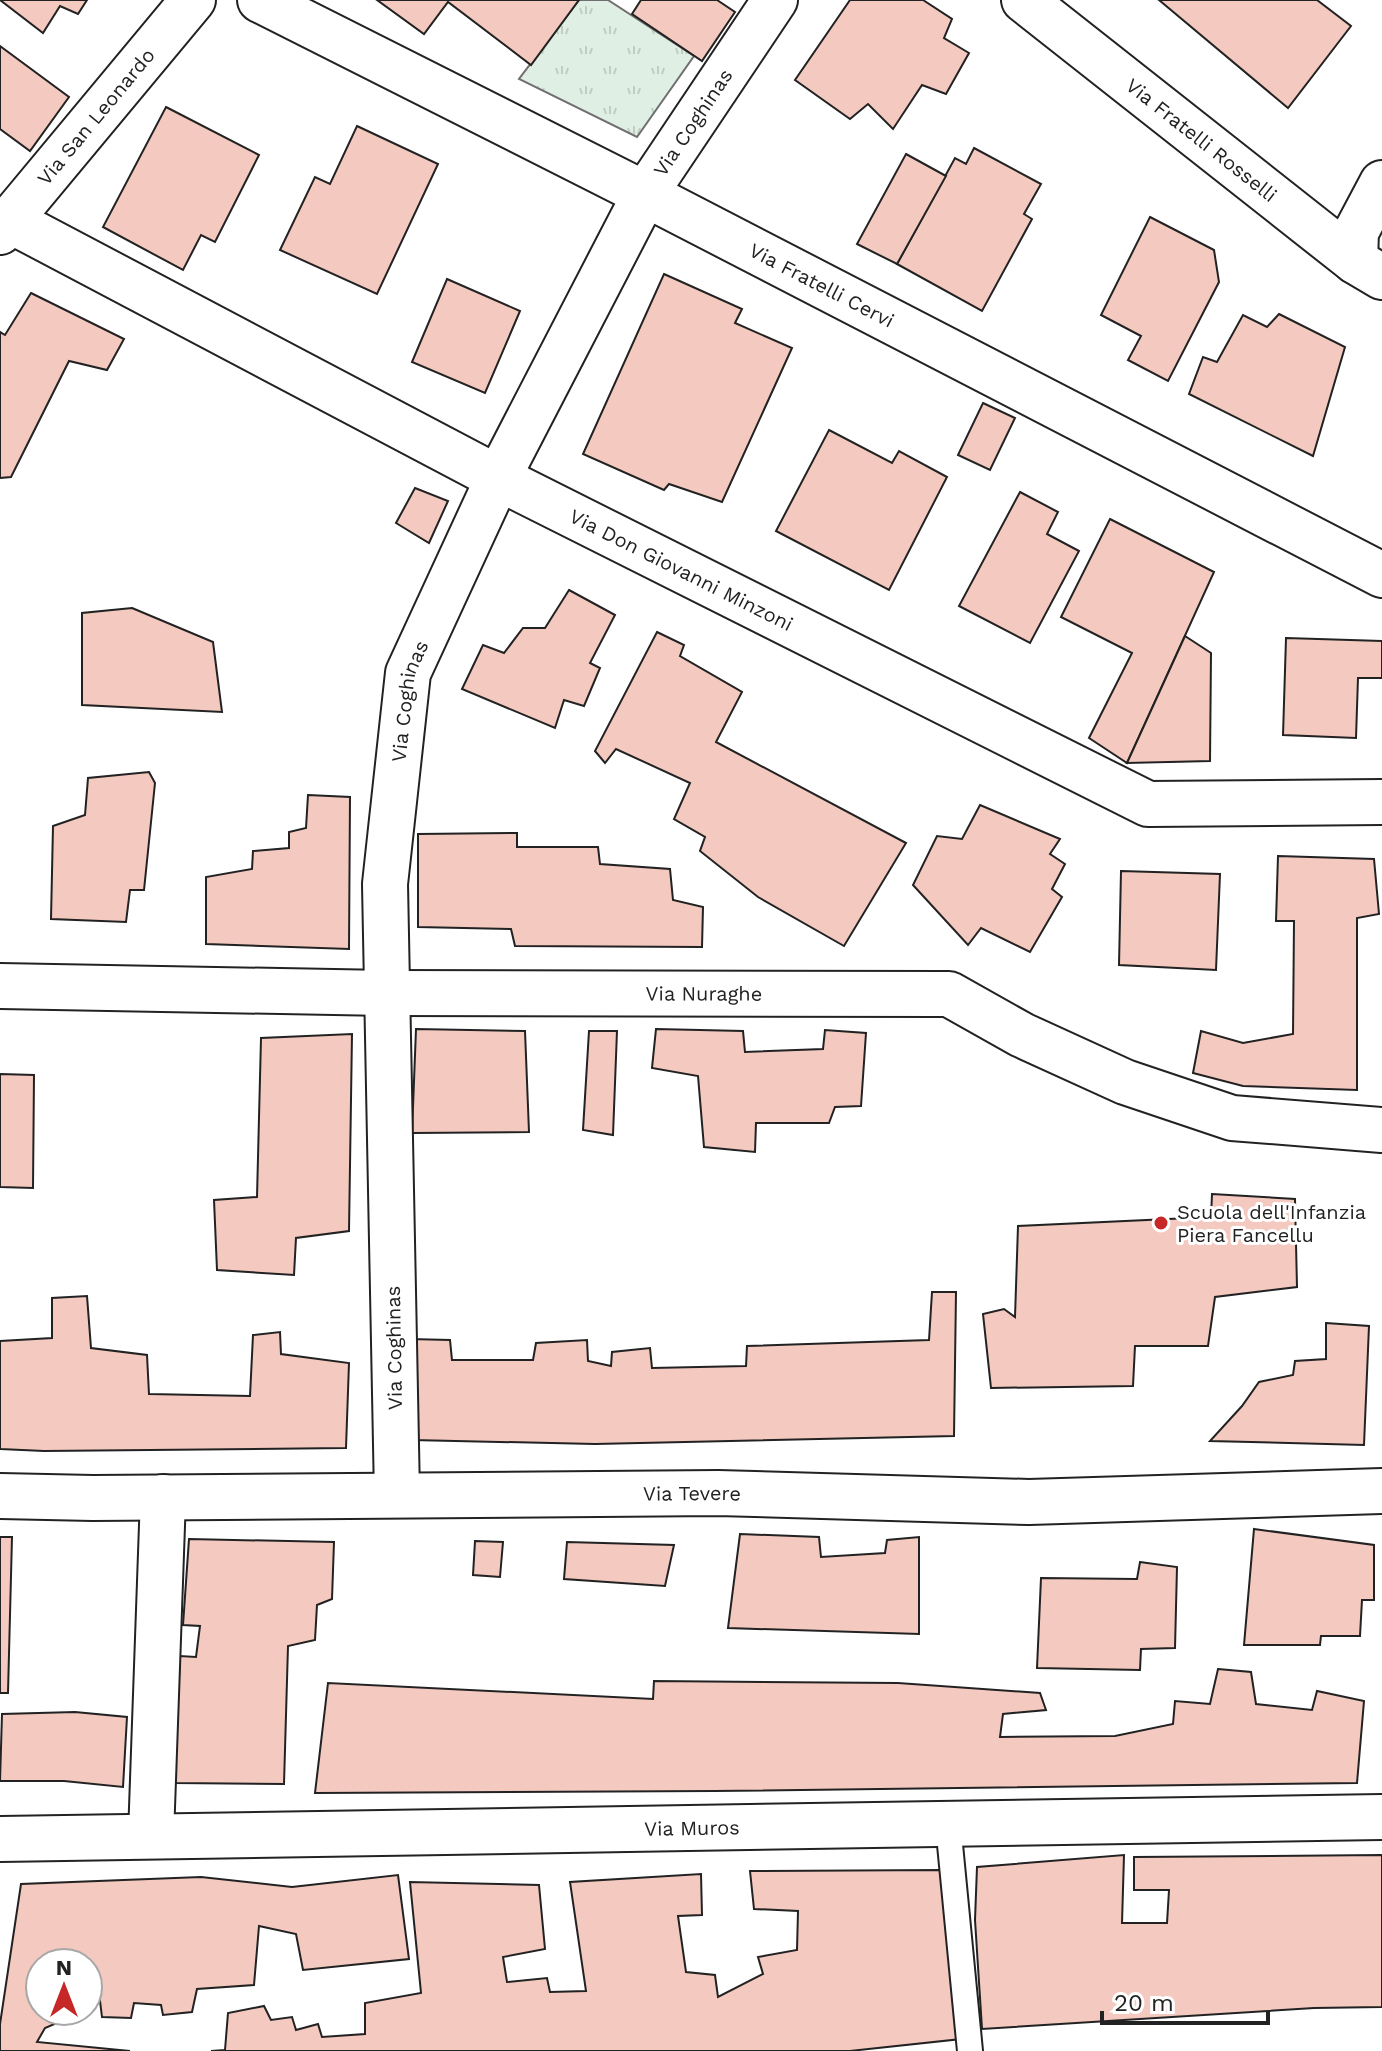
<svg xmlns="http://www.w3.org/2000/svg" width="1382" height="2051" font-family="'Work Sans',sans-serif">
	<style>
		.grass { fill: url(#grass-tufts); stroke: #6f6f6f; stroke-width: 2 }
		.building { fill: #f3c9c0; stroke: #222; stroke-width: 2 }
		.lines { fill: none; stroke-linecap: round; stroke-linejoin: round }
		.service-casing { stroke: #222; stroke-width: 28 }
		.minor-casing { stroke: #222; stroke-width: 48 }
		.service { stroke: #fff; stroke-width: 24 }
		.minor { stroke: #fff; stroke-width: 44 }
		.poi-dot { fill: #c62828; stroke: #fff; stroke-width: 3 }
		.labels { text-anchor: middle; stroke-width: 6; stroke-linejoin: round; paint-order: stroke }
		.street-label { font-size: 20px; fill: #222; stroke: #fff }
		.poi-label { font-size: 20px; fill: #222; stroke: #fff; text-anchor: start }
	</style>
	<defs>
		<pattern id="grass-tufts" width="24" height="20" patternUnits="userSpaceOnUse" patternTransform="scale(2)"><rect width="24" height="20" fill="#e0efe3"/><path d="M3 7l-1-3M5 7V3M7 7l1-3M15 17l-1-3M17 17v-4M19 17l1-3" fill="none" stroke="#c0cdc2"/></pattern>
	</defs>
	<rect width="100%" height="100%" fill="#fff"/>
	<polygon class="grass" points="579,0 608,0 694,56 637,137 519,79"/>
	<g class="building">
		<polygon points="0,0 87,0 78,14 60,6 43,33"/>
		<polygon points="377,0 579,0 531,65 448,2 424,34"/>
		<polygon points="641,0 717,0 735,12 702,61 632,14"/>
		<polygon points="850,0 923,0 952,19 944,38 969,53 946,94 922,85 893,129 868,104 850,119 795,80"/>
		<polygon points="1159,0 1317,0 1351,26 1288,108"/>
		<polygon points="0,46 69,97 30,151 0,129"/>
		<polygon points="166,107 259,155 215,242 201,235 183,270 103,227"/>
		<polygon points="357,126 438,164 377,294 280,250 315,177 330,184"/>
		<polygon points="974,148 1041,184 1024,214 1032,219 982,311 897,264 955,158 966,164"/>
		<polygon points="906,154 946,176 897,264 857,244"/>
		<polygon points="1150,217 1214,250 1219,282 1168,381 1128,360 1141,336 1101,315"/>
		<polygon points="664,274 742,309 735,323 792,348 722,502 669,484 664,490 583,454"/>
		<polygon points="447,279 520,311 485,393 412,362"/>
		<polygon points="31,293 124,339 107,370 69,361 11,477 0,478 0,332 5,335"/>
		<polygon points="1279,314 1345,347 1313,456 1189,394 1203,357 1217,362 1243,315 1267,327"/>
		<polygon points="983,403 1015,418 990,470 958,455"/>
		<polygon points="829,430 892,463 899,451 947,477 889,590 776,531"/>
		<polygon points="415,488 448,501 429,543 396,523"/>
		<polygon points="1020,492 1058,512 1047,534 1079,551 1030,643 959,606"/>
		<polygon points="1110,519 1214,572 1127,763 1089,738 1132,653 1061,617"/>
		<polygon points="569,590 615,615 590,663 600,668 584,706 564,700 555,728 462,689 483,645 504,653 523,628 545,628"/>
		<polygon points="132,608 213,642 222,712 82,705 82,613"/>
		<polygon points="657,632 684,645 680,656 742,692 716,742 906,843 844,946 758,897 700,851 705,837 674,819 690,783 616,749 605,763 595,751"/>
		<polygon points="1185,636 1211,653 1210,761 1127,763"/>
		<polygon points="1286,638 1382,641 1382,678 1358,678 1356,738 1283,735"/>
		<polygon points="149,772 155,783 144,890 130,890 126,922 51,919 53,826 85,815 88,778"/>
		<polygon points="308,795 350,797 349,949 206,944 206,877 252,869 253,851 289,848 289,832 306,828"/>
		<polygon points="980,805 1060,839 1050,854 1065,864 1052,889 1062,897 1030,952 981,928 968,945 913,885 937,836 962,839"/>
		<polygon points="517,833 517,847 598,847 600,864 670,869 673,900 703,907 702,947 515,946 511,929 418,927 418,834"/>
		<polygon points="1278,856 1374,859 1379,914 1357,918 1357,1090 1243,1086 1193,1073 1201,1031 1243,1043 1293,1034 1294,921 1276,921"/>
		<polygon points="1121,871 1220,874 1216,970 1119,965"/>
		<polygon points="416,1029 525,1031 529,1132 412,1133"/>
		<polygon points="656,1029 743,1031 745,1052 823,1049 825,1030 866,1033 861,1106 835,1107 829,1123 756,1123 755,1152 704,1147 698,1076 652,1068"/>
		<polygon points="589,1031 617,1031 613,1135 583,1130"/>
		<polygon points="352,1034 349,1231 296,1238 294,1275 217,1270 214,1200 257,1197 261,1038"/>
		<polygon points="0,1074 34,1075 33,1188 0,1187"/>
		<polygon points="1212,1194 1295,1199 1297,1287 1215,1297 1208,1346 1135,1346 1133,1386 991,1388 983,1314 1004,1309 1015,1317 1018,1226 1211,1217"/>
		<polygon points="932,1292 956,1292 954,1436 595,1444 412,1440 410,1339 450,1340 452,1360 533,1360 536,1343 587,1340 588,1361 611,1366 612,1352 650,1348 652,1368 746,1366 747,1346 929,1340"/>
		<polygon points="87,1296 91,1348 147,1355 149,1394 250,1396 253,1335 280,1332 281,1354 349,1363 346,1448 44,1451 0,1449 0,1341 52,1338 52,1298"/>
		<polygon points="1326,1323 1369,1326 1364,1445 1210,1441 1242,1406 1259,1382 1293,1375 1295,1361 1326,1359"/>
		<polygon points="1254,1529 1374,1545 1374,1600 1362,1600 1360,1636 1321,1636 1320,1645 1244,1645"/>
		<polygon points="740,1534 819,1537 821,1557 885,1553 887,1540 919,1537 919,1634 728,1628"/>
		<polygon points="0,1537 12,1537 8,1693 0,1693"/>
		<polygon points="189,1539 334,1542 332,1599 317,1605 315,1640 288,1646 284,1784 174,1783 180,1656 196,1657 200,1626 183,1625"/>
		<polygon points="475,1541 503,1542 500,1577 473,1575"/>
		<polygon points="567,1542 674,1545 665,1586 564,1579"/>
		<polygon points="1140,1562 1177,1567 1175,1648 1141,1649 1140,1670 1037,1668 1041,1578 1137,1579"/>
		<polygon points="1218,1669 1251,1672 1256,1704 1312,1710 1317,1691 1364,1701 1357,1783 714,1791 315,1793 328,1683 653,1699 654,1681 898,1683 1040,1693 1046,1710 1003,1714 1000,1737 1115,1736 1173,1724 1175,1701 1210,1704"/>
		<polygon points="75,1712 127,1717 123,1787 64,1781 0,1781 2,1714"/>
		<polygon points="1124,1855 1122,1923 1167,1923 1169,1890 1134,1890 1134,1857 1382,1855 1382,2007 1314,2008 982,2029 975,1920 977,1867"/>
		<polygon points="941,1870 961,2039 850,2051 211,2051 225,2050 228,2013 264,2006 271,2020 292,2017 296,2030 318,2024 322,2037 365,2034 365,2003 421,1993 410,1882 539,1885 545,1949 503,1957 507,1982 547,1978 550,1992 586,1991 570,1882 701,1874 702,1915 678,1916 686,1972 715,1975 718,1997 763,1974 758,1957 797,1950 798,1911 754,1909 750,1871"/>
		<polygon points="398,1875 409,1959 303,1970 296,1934 259,1926 254,1985 197,1989 192,2012 163,2015 161,2005 134,2003 131,2018 102,2017 99,1993 88,1992 88,1963 40,1963 40,2011 69,2011 64,2020 45,2028 37,2042 130,2051 0,2051 0,2024 21,1884 201,1877 292,1887"/>
	</g>
	<g class="lines">
		<defs>
			<polyline id="service" points="948,1824 970,2051"/>
			<g id="minor">
				<path id="s1" d="M 260,0 L 645,194 L 1382,575"/>
				<path id="s2" d="M 1024,0 L 1355,261 L 1382,277"/>
				<path id="s3" d="M 9,220 L 498,478 L 1148,804 L 1382,802"/>
				<path id="s4" d="M 0,232 L 193,0"/>
				<polyline points="1355,261 1356,232 1382,183"/>
				<path id="s5" d="M 0,986 L 387,993 L 949,994 L 1022,1035 L 1125,1082 L 1232,1118 L 1382,1130"/>
				<path id="s6" d="M 397,1495 L 385,884 L 408,673 L 498,478 L 645,194 L 775,0"/>
				<path id="s7" d="M 0,1496 L 93,1498 L 718,1493 L 1029,1502 L 1382,1491"/>
				<polyline points="151,1836 163,1497"/>
				<path id="s8" d="M 0,1839 L 1382,1817"/>
			</g>
		</defs>
		<use href="#service" class="service-casing"/>
		<use href="#minor" class="minor-casing"/>
		<use href="#service" class="service"/>
		<use href="#minor" class="minor"/>
	</g>
	<circle class="poi-dot" cx="1161" cy="1223" r="8"/>
	<g class="labels">
		<g class="street-label">
			<text dy="7" stroke="none"><textPath href="#s4" startOffset="150">Via San Leonardo</textPath></text>
			<text dy="7" stroke="none"><textPath href="#s6" startOffset="1444">Via Coghinas</textPath></text>
			<text dy="7" stroke="none"><textPath href="#s2" startOffset="226">Via Fratelli Rosselli</textPath></text>
			<text dy="7" stroke="none"><textPath href="#s1" startOffset="630">Via Fratelli Cervi</textPath></text>
			<text dy="7" stroke="none"><textPath href="#s3" startOffset="758">Via Don Giovanni Minzoni</textPath></text>
			<text dy="7" stroke="none"><textPath href="#s6" startOffset="796">Via Coghinas</textPath></text>
			<text dy="7" stroke="none"><textPath href="#s5" startOffset="704">Via Nuraghe</textPath></text>
			<text transform="translate(394 1348) rotate(-91)" y="7">Via Coghinas</text>
			<text dy="7" stroke="none"><textPath href="#s7" startOffset="692">Via Tevere</textPath></text>
			<text dy="7" stroke="none"><textPath href="#s8" startOffset="692">Via Muros</textPath></text>
		</g>
		<g class="poi-label">
			<text x="1177" y="1219">Scuola dell'Infanzia<tspan x="1177" dy="23">Piera Fancellu</tspan></text>
		</g>
	</g>
	<g transform="translate(64 1987)"><circle r="38" fill="#ffffff" stroke="#a7a7a7" stroke-width="2"/>
	<path d="M0-6L14 30L0 20L-14 30Z" fill="#c62828"/>
	<text y="-12" font-size="22" font-weight="bold" text-anchor="middle" fill="#222222">N</text>
	</g>
	<path d="M1102 2011v12h166v-12" fill="none" stroke="#222222" stroke-width="4"/>
	<text x="1114" y="2011" font-size="24" fill="#222222" stroke="#ffffff" stroke-width="6" paint-order="stroke">20 m</text>
</svg>
